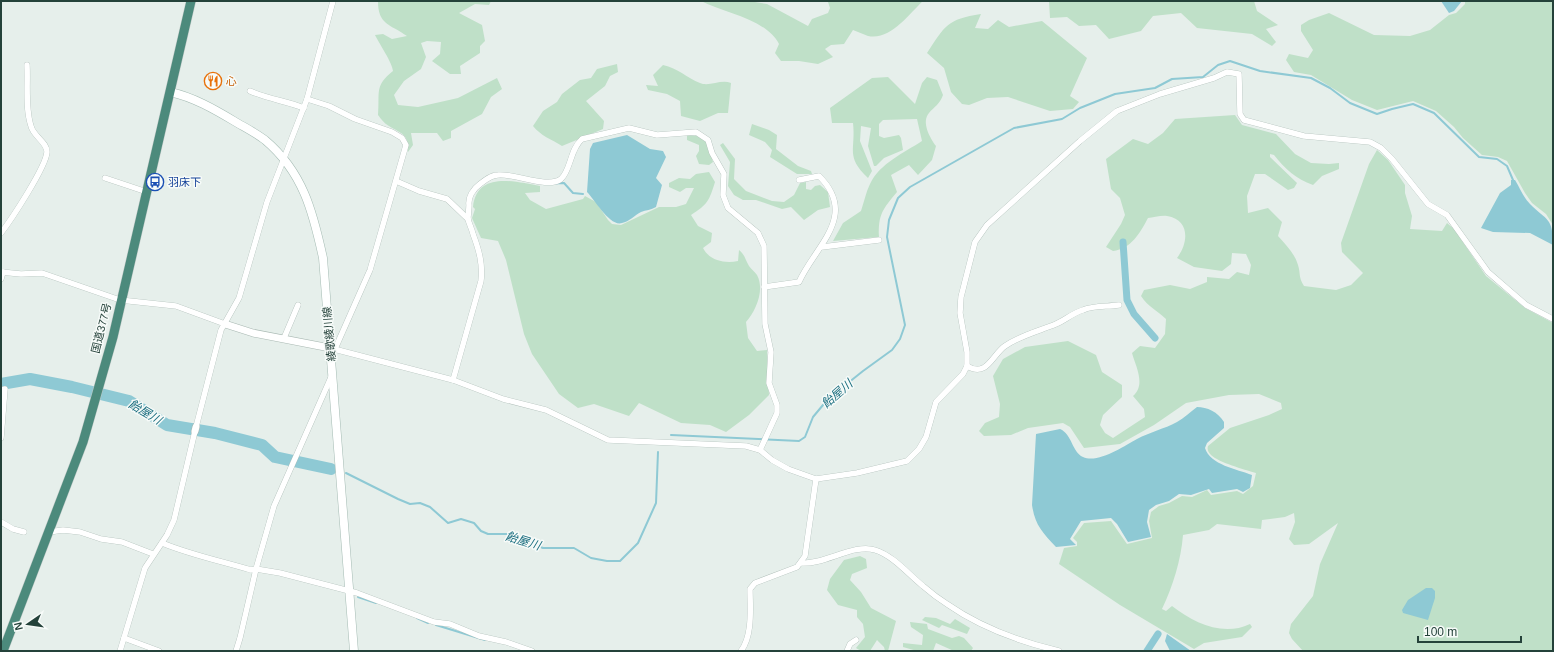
<svg xmlns="http://www.w3.org/2000/svg" width="1554" height="652" font-family="Helvetica,'Noto Sans JP',sans-serif">
	<style>
		.green { fill: #bfe0c8 }
		.water { fill: #8ec9d4 }
		.lines { fill: none; stroke-linecap: round; stroke-linejoin: round }
		.stream { stroke: #8ec9d4; stroke-width: 2 }
		.canal { stroke: #8ec9d4; stroke-width: 7 }
		.river { stroke: #8ec9d4; stroke-width: 12 }
		.minor-casing { stroke: #a8b8b2; stroke-width: 6 }
		.tertiary-casing { stroke: #a8b8b2; stroke-width: 8 }
		.secondary-casing { stroke: #a4bbb3; stroke-width: 9 }
		.trunk-casing { stroke: #c2cac8; stroke-width: 10 }
		.minor { stroke: #fff; stroke-width: 5.5 }
		.tertiary { stroke: #fff; stroke-width: 7 }
		.secondary { stroke: #fff; stroke-width: 8 }
		.trunk { stroke: #4c8a7c; stroke-width: 9 }
		.labels { text-anchor: middle; stroke-width: 3; stroke-linejoin: round; paint-order: stroke }
		.food-label { font-size: 11px; fill: #c56008; stroke: #f7fbf9; text-anchor: start }
		.transit-label { font-size: 11px; fill: #164399; stroke: #f7fbf9; text-anchor: start }
		.street-label { font-size: 11px; fill: #24423a; stroke: #f7fbf9 }
		.water-label { font-size: 12px; font-style: italic; fill: #1c6f80; stroke: #f7fbf9 }
	</style>
	<rect width="100%" height="100%" fill="#e6efeb"/>
	<g class="green">
		<path d="M 378,1 L 491,1 L 489,5 L 475,4 L 459,13 L 482,25 L 485,41 L 480,46 L 480,53 L 460,66 L 461,74 L 450,74 L 432,61 L 440,54 L 441,42 L 427,41 L 421,43 L 426,57 L 421,69 L 404,81 L 394,95 L 398,105 L 418,107 L 458,98 L 497,78 L 502,89 L 491,97 L 482,114 L 451,131 L 451,138 L 443,141 L 437,133 L 411,133 L 413,145 L 408,152 C 409,134 402,134 389,126 C 385,124 381,119 378,115 C 380,92 374,86 393,71 C 392,62 380,45 375,35 L 383,34 L 392,39 L 407,36 C 390,24 378,25 378,1 Z"/>
		<path d="M 701,1 L 749,1 L 767,4 L 808,26 L 812,19 L 828,13 L 830,8 L 828,2 L 830,1 L 923,1 C 909,14 890,41 868,36 C 863,34 858,32 853,30 L 844,44 L 831,45 L 825,49 L 833,57 L 818,64 L 799,61 L 781,61 L 775,53 L 779,44 C 766,19 725,13 701,1 Z"/>
		<polygon points="1049,1 1254,1 1257,11 1278,25 1266,29 1276,42 1272,46 1252,34 1197,28 1181,13 1153,16 1141,31 1109,39 1096,25 1079,26 1067,17 1050,18"/>
		<polygon points="1465,1 1553,1 1553,225 1546,214 1532,203 1525,193 1507,161 1498,157 1482,155 1463,138 1454,127 1436,111 1413,101 1377,110 1352,100 1311,75 1294,72 1286,60 1289,54 1308,58 1313,50 1301,31 1301,25 1309,20 1329,13 1374,35 1410,36 1430,30 1449,15 1456,13 1465,4"/>
		<path d="M 981,14 L 975,28 L 988,29 L 998,20 L 1009,27 L 1042,21 L 1087,58 L 1070,96 L 1079,102 L 1073,109 L 1050,111 L 1008,97 L 987,98 L 969,105 L 962,104 L 951,92 L 944,68 L 927,53 C 945,26 947,19 981,14 Z"/>
		<path d="M 617,64 L 618,72 L 610,76 L 605,86 L 586,101 L 604,121 L 603,129 L 562,146 C 551,139 541,136 533,126 L 543,111 L 557,102 L 562,94 L 580,80 L 591,78 L 597,69 Z"/>
		<path d="M 663,65 C 678,68 687,78 700,83 C 709,87 721,79 731,83 L 728,113 L 718,113 L 700,121 L 681,116 L 680,101 L 667,94 L 648,90 L 646,85 L 658,86 L 653,75 Z"/>
		<path d="M 888,77 L 915,104 L 922,83 L 927,77 L 937,80 L 943,95 C 940,104 934,107 929,113 C 921,122 930,138 936,146 L 932,160 L 918,175 L 909,165 L 891,175 L 897,192 C 883,209 878,214 879,237 L 833,241 L 843,223 L 861,211 C 864,202 866,192 870,184 C 880,163 904,153 922,141 L 917,119 L 883,120 L 879,124 L 879,136 L 884,138 L 899,135 L 901,138 L 903,150 L 884,158 L 876,166 L 874,166 L 868,146 L 871,128 L 861,126 L 860,141 L 872,171 L 868,178 C 845,156 856,150 853,123 L 832,123 L 830,108 L 872,78 Z"/>
		<path d="M 1235,115 L 1242,125 L 1276,134 L 1295,154 L 1311,163 L 1329,164 L 1339,163 L 1339,169 L 1322,176 L 1313,185 C 1296,179 1285,169 1274,155 L 1270,154 L 1270,157 L 1297,183 L 1294,188 L 1288,190 L 1265,174 L 1255,174 L 1247,196 L 1248,213 L 1268,208 L 1282,222 L 1278,236 C 1286,245 1295,254 1298,265 C 1301,275 1298,276 1304,286 L 1336,290 L 1351,285 L 1363,273 L 1342,252 L 1341,243 L 1369,164 L 1377,150 L 1388,160 L 1405,185 L 1405,193 L 1412,216 L 1410,229 L 1442,231 L 1447,223 L 1454,229 L 1486,276 L 1525,308 L 1553,323 L 1553,651 L 1303,651 L 1292,639 L 1289,633 L 1291,624 L 1313,596 L 1320,564 L 1338,523 L 1309,544 L 1294,545 L 1289,539 L 1295,522 L 1294,513 L 1285,517 L 1262,520 L 1261,529 L 1217,524 L 1209,530 L 1183,535 C 1181,560 1173,586 1162,609 L 1166,611 L 1172,606 C 1194,623 1223,637 1250,624 L 1252,627 L 1242,637 L 1204,643 L 1194,649 L 1120,605 L 1059,564 L 1064,548 L 1077,546 L 1077,542 L 1073,538 L 1084,523 L 1111,521 L 1127,544 L 1152,538 L 1149,521 L 1151,512 L 1159,506 L 1169,503 L 1182,496 L 1192,497 L 1207,490 L 1211,495 L 1237,491 L 1243,494 L 1253,486 L 1256,473 C 1243,469 1220,463 1211,455 C 1208,452 1207,449 1208,446 L 1230,428 L 1269,415 L 1282,409 L 1281,403 L 1259,394 L 1229,395 L 1186,403 L 1154,425 L 1120,444 L 1084,448 L 1070,427 L 1063,423 L 1028,428 L 1011,435 L 984,436 L 979,431 L 985,423 L 999,417 L 1000,404 L 993,376 L 1003,359 L 1025,347 L 1068,341 L 1096,355 L 1102,372 L 1122,385 L 1122,397 L 1103,415 L 1100,425 L 1105,433 L 1113,438 L 1145,417 L 1144,409 L 1133,396 C 1146,385 1136,367 1132,353 L 1140,346 L 1155,348 L 1165,334 L 1166,319 C 1157,310 1148,307 1141,296 L 1144,290 L 1170,285 L 1190,289 L 1207,282 L 1207,277 L 1229,279 L 1237,272 L 1249,275 L 1251,265 L 1246,254 L 1232,253 L 1231,264 L 1222,271 L 1194,267 L 1177,258 C 1188,244 1191,220 1167,216 C 1161,215 1153,218 1148,218 C 1140,233 1131,249 1113,251 L 1106,247 L 1121,224 L 1125,215 L 1120,198 L 1111,189 L 1106,159 L 1133,139 L 1148,144 L 1163,133 L 1175,119 Z"/>
		<polygon points="752,124 769,130 777,135 776,149 798,166 811,171 812,174 797,174 770,157 772,150 765,142 749,135"/>
		<polygon points="687,135 697,136 706,140 713,162 709,165 699,164 696,156 699,151 699,145 687,140"/>
		<polygon points="723,143 735,159 734,179 746,191 772,201 784,202 794,195 800,183 806,182 806,189 811,190 815,186 820,185 828,192 830,207 818,210 804,220 791,207 782,209 756,200 743,200 734,195 728,186 730,162 720,145"/>
		<path d="M 709,172 L 715,182 C 709,201 708,204 691,215 L 698,226 L 712,233 L 711,242 L 703,248 C 709,260 724,264 738,261 L 739,250 C 745,255 745,259 749,266 C 751,269 755,272 757,275 C 765,290 756,311 746,322 L 748,338 L 757,351 L 767,350 L 769,395 L 749,415 L 726,432 L 710,425 L 681,423 L 639,403 L 629,416 L 594,404 L 578,408 L 559,394 L 532,354 L 524,334 L 506,260 L 498,241 L 481,238 L 472,218 L 475,209 L 473,207 C 477,170 516,182 540,186 L 540,192 L 525,193 L 530,200 L 546,209 L 583,199 L 585,196 L 596,202 L 608,220 L 612,224 L 621,225 L 659,207 L 676,207 L 686,204 L 694,188 L 686,188 L 680,192 L 669,187 L 669,183 L 679,178 L 690,179 L 696,174 Z"/>
		<polygon points="860,556 866,559 867,568 852,574 850,580 861,592 871,608 896,621 888,651 885,651 884,647 877,640 870,651 861,651 856,648 865,637 863,624 857,617 857,610 838,605 827,590 830,579 844,560"/>
		<polygon points="925,617 936,618 950,624 955,619 970,628 967,634 942,625 939,628 922,620"/>
		<polygon points="910,622 927,624 928,629 952,638 959,636 964,638 973,648 971,651 954,651 936,643 933,651 917,651 903,647 903,643 922,645 923,635 911,627"/>
	</g>
	<g class="water">
		<polygon points="1441,1 1462,1 1454,11 1449,13"/>
		<path d="M 627,135 L 650,149 L 663,151 L 666,157 L 656,178 L 662,185 L 656,207 C 651,210 646,210 641,212 C 635,215 629,222 622,223 C 610,227 595,200 587,192 L 590,149 L 593,143 Z"/>
		<path d="M 1511,180 L 1515,180 C 1520,188 1523,197 1530,204 C 1547,221 1553,217 1553,245 L 1530,233 L 1493,232 L 1481,228 L 1500,193 L 1511,185 Z"/>
		<path d="M 1197,407 C 1207,407 1218,412 1224,422 L 1224,428 L 1207,443 L 1205,448 C 1210,465 1237,469 1252,475 L 1250,488 L 1243,492 L 1237,489 L 1212,493 L 1209,489 L 1191,495 L 1179,494 L 1169,501 L 1156,505 L 1149,510 L 1147,522 L 1151,537 L 1128,542 L 1117,524 L 1111,518 L 1081,521 L 1070,539 L 1076,545 L 1056,547 C 1042,532 1035,525 1032,505 L 1036,434 L 1060,429 C 1072,434 1072,452 1083,457 C 1098,464 1124,446 1137,439 C 1150,432 1164,429 1177,422 C 1184,418 1190,412 1197,407 Z"/>
		<polygon points="1426,588 1432,588 1435,591 1435,598 1428,620 1403,613 1402,610 1408,600"/>
		<polygon points="1167,634 1191,651 1170,651 1165,641"/>
	</g>
	<g class="lines">
		<g class="stream">
			<polyline points="543,184 564,183 573,193 583,194"/>
			<polyline points="671,435 799,441 805,437 813,417 828,399 863,371 892,350 900,339 905,325 887,237 889,220 898,198 910,187 1014,128 1062,119 1080,108 1115,94 1155,88 1172,79 1203,77 1218,65 1230,61 1260,71 1311,78 1330,88 1350,103 1377,114 1392,109 1413,104 1434,113 1479,157 1497,159 1507,166 1513,180"/>
			<polyline points="346,473 398,499 410,504 420,503 430,507 448,523 461,519 474,523 481,531 488,534 509,534 543,548 574,548 591,558 607,561 620,561 638,543 656,503 658,452"/>
			<polyline points="358,597 376,603"/>
			<polyline points="417,618 428,623"/>
			<polyline points="436,625 485,640"/>
		</g>
		<g class="canal">
			<polyline points="1123,242 1127,300 1134,314 1155,338"/>
			<polyline points="1147,651 1158,634"/>
		</g>
		<polyline class="river" points="1,384 30,379 72,387 129,401 167,425 215,433 262,445 275,457 331,469"/>
		<defs>
			<g id="minor">
				<path d="M 250,91 C 268,99 286,101 304,108"/>
				<polyline points="307,99 329,106 355,119 392,132 402,138 406,145 370,270 335,349"/>
				<polyline points="105,178 147,192"/>
				<polyline points="396,181 419,191 447,199 468,219"/>
				<path d="M 1,233 C 11,220 46,167 47,152 C 47,142 33,136 31,126 C 25,108 28,84 27,65"/>
				<polyline points="822,247 879,240"/>
				<polyline points="1,272 21,274 42,273 120,300 176,306 225,324"/>
				<polyline points="1,279 3,272"/>
				<path d="M 764,287 L 799,282 C 815,246 859,216 819,176 L 799,180"/>
				<polyline points="284,338 298,305"/>
				<polyline points="330,348 453,380 503,399 546,410 608,440 746,446 760,450 772,460 788,469 816,479 857,473 907,461 919,449 926,437 936,402 963,374 967,366 967,352 960,313 961,297 975,242 987,225 1080,141 1117,111 1160,94 1214,78 1227,72 1239,74 1240,114 1244,120 1304,136 1370,142 1381,148 1392,159 1428,204 1447,215 1488,272 1526,305 1553,319"/>
				<path d="M 967,366 C 987,378 992,355 1005,346 C 1021,335 1039,331 1056,324 C 1065,320 1073,313 1083,310 C 1094,305 1107,307 1119,305"/>
				<path d="M 453,380 L 481,281 C 483,264 479,250 473,234 C 472,229 469,224 468,219 C 468,215 469,210 469,205 C 468,197 473,189 480,184 C 485,180 491,175 498,175 C 514,173 548,189 561,179 C 571,170 570,149 582,139 L 629,128 L 657,135 L 696,132 L 708,140 L 712,153 L 724,174 L 723,195 L 728,208 L 758,233 L 764,246 L 765,324 L 771,352 L 769,383 L 777,405 L 777,413 L 760,450"/>
				<polyline points="1,390 5,389 1,438"/>
				<polyline points="196,427 221,330 239,298 267,202 307,99 333,1"/>
				<polyline points="1,522 13,529 24,532"/>
				<polyline points="49,532 63,530 80,532 101,539 122,542 153,554"/>
				<path d="M 162,543 C 191,555 221,561 251,570 L 256,569 L 280,573 L 357,593 L 434,622 L 450,624 L 479,636 L 506,642 L 532,651"/>
				<path d="M 801,563 C 824,565 854,543 875,550 C 894,556 908,574 923,586 C 931,593 939,599 947,604 C 980,627 1021,642 1059,651"/>
				<polyline points="124,638 159,651"/>
				<polyline points="120,651 145,568 167,535 174,520 195,431"/>
				<polyline points="236,651 240,638 256,569 274,506 332,375"/>
				<path d="M 741,651 C 753,635 750,608 750,589 L 755,583 L 797,567 L 805,556 L 816,479"/>
				<polyline points="847,651 850,644 856,640"/>
			</g>
			<g id="tertiary">
				<polyline points="225,324 253,333 330,348"/>
				<polyline points="195,431 196,427"/>
			</g>
			<path id="secondary" d="M 170,92 C 193,97 214,109 234,121 C 244,127 256,133 265,140 C 303,172 313,212 323,258 L 354,651"/>
			<polyline id="trunk" points="3,651 83,442 113,337 191,1"/>
		</defs>
		<use href="#minor" class="minor-casing"/>
		<use href="#tertiary" class="tertiary-casing"/>
		<use href="#secondary" class="secondary-casing"/>
		<use href="#trunk" class="trunk-casing"/>
		<use href="#minor" class="minor"/>
		<use href="#tertiary" class="tertiary"/>
		<use href="#secondary" class="secondary"/>
		<use href="#trunk" class="trunk"/>
	</g>
	<defs>
		<symbol id="restaurant-ring" viewBox="-11 -11 22 22"><circle r="9.5" fill="#f7fbf9" stroke="#e8710a" stroke-width="1.5"/><path d="M-5-6h1v4h1v-4h1v4h1v-4h1v5L-1.5 .5V6h-2V.5L-5-1ZM5-6V6H3V1.5H1.5Q1.5-4 5-6Z" fill="#e8710a"/></symbol>
		<symbol id="bus-ring" viewBox="-11 -11 22 22"><circle r="9.5" fill="#f7fbf9" stroke="#1a4fb4" stroke-width="1.5"/><path d="M-5-6H5V4H4V6H2V4H-2V6H-4V4H-5ZM-3.5-4V0h7V-4ZM-3.5 1.2v1.5H-2V1.2ZM2 1.2v1.5H3.5V1.2Z" fill="#1a4fb4"/></symbol>
	</defs>
	<g fill-rule="evenodd">
		<use href="#restaurant-ring" x="203" y="71" width="20" height="20"/>
		<use href="#bus-ring" x="145" y="172" width="20" height="20"/>
	</g>
	<g class="labels">
		<g class="food-label">
			<text x="226" y="85">心</text>
		</g>
		<g class="transit-label">
			<text x="168" y="186">羽床下</text>
		</g>
		<g class="street-label">
			<text transform="translate(101 328) rotate(-76)" y="4">国道377号</text>
			<text transform="translate(329 334) rotate(-95)" y="4">綾歌綾川線</text>
		</g>
		<g class="water-label">
			<text transform="translate(837 394) rotate(-41)" y="4">飴屋川</text>
			<text transform="translate(145 412) rotate(31)" y="4">飴屋川</text>
			<text transform="translate(523 541) rotate(17)" y="4">飴屋川</text>
		</g>
	</g>
	<rect width="1554" height="652" fill="none" stroke="#24423a" stroke-width="4"/>
	<g transform="translate(28 624) rotate(257)" stroke="#f7fbf9" stroke-width="3" paint-order="stroke">
	<path d="M0-3L7 15L0 10L-7 15Z" fill="#24423a"/>
	<text y="-6" font-size="11" font-weight="bold" text-anchor="middle" fill="#24423a">N</text>
	</g>
	<path d="M1418 636v6h103v-6" fill="none" stroke="#24423a" stroke-width="2"/>
	<text x="1424" y="636" font-size="12" fill="#24423a" stroke="#f7fbf9" stroke-width="3" paint-order="stroke">100 m</text>
</svg>
